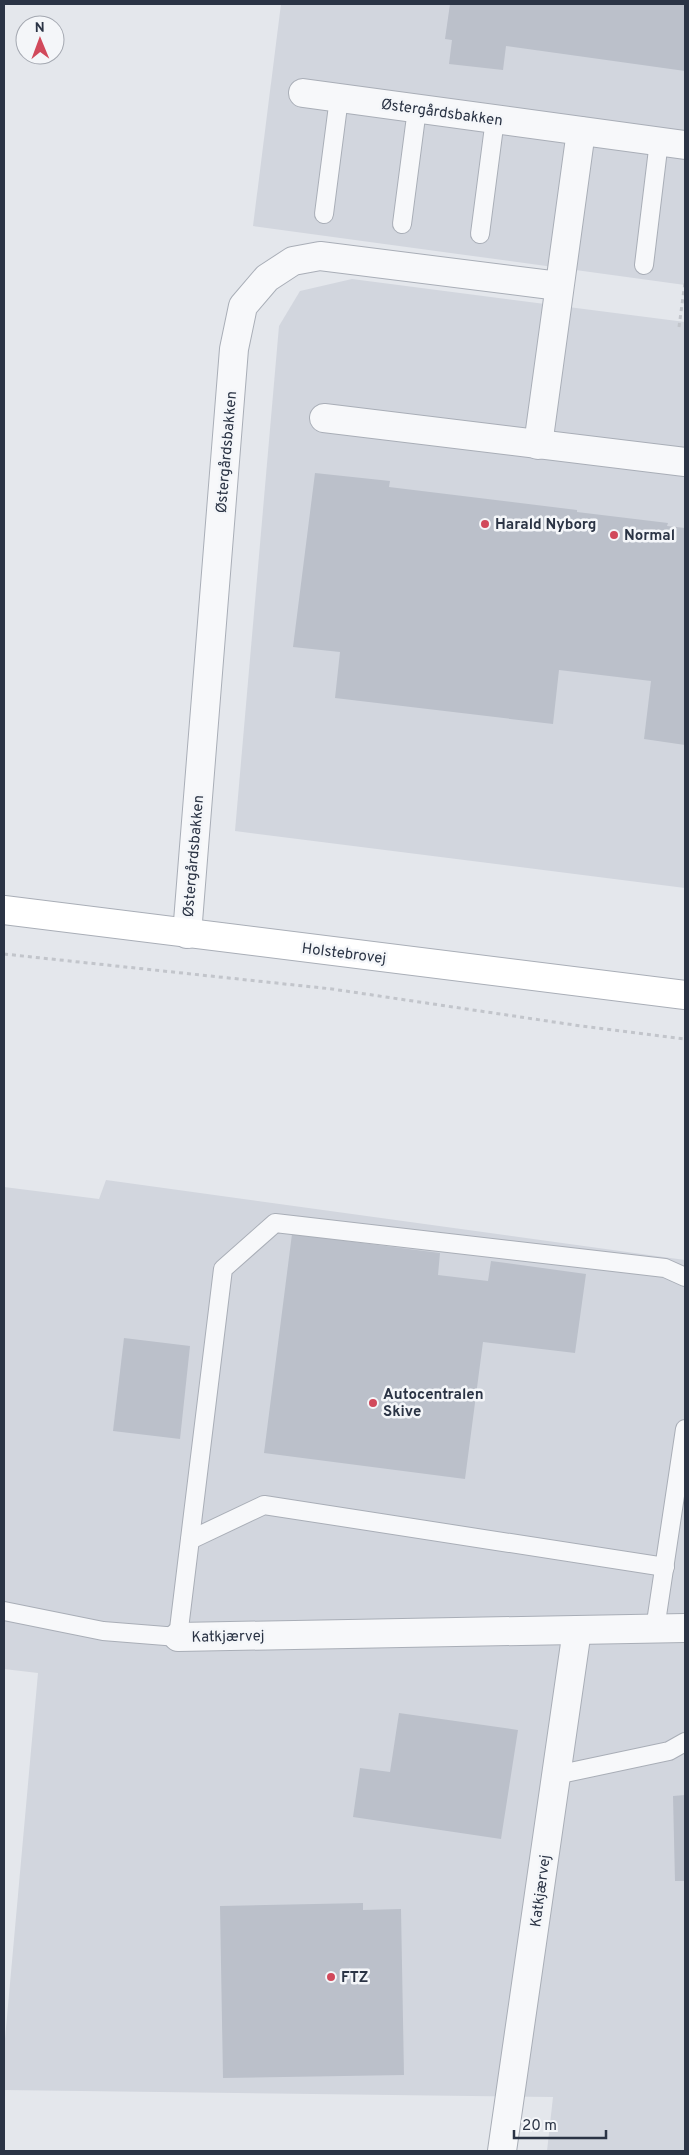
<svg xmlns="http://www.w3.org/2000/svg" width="689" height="2155" font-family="Overpass,sans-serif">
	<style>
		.built { fill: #d2d6de }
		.building { fill: #bbc0ca }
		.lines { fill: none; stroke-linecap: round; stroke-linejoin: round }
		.lane-casing { stroke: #a9aeb7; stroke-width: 20 }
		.street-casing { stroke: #a9aeb7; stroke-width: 30 }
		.secondary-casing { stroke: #a9aeb7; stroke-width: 30 }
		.path { stroke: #c2c5cb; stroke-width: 3; stroke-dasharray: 4 4; stroke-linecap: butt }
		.lane { stroke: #f7f8fa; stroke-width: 18 }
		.street { stroke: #f7f8fa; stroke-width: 28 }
		.secondary { stroke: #fff; stroke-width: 28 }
		.poi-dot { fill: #d1495b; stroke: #f4f6f9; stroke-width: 2 }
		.labels { text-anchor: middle; stroke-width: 5; stroke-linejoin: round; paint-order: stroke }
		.street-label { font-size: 15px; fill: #2b3445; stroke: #f4f6f9 }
		.poi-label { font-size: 15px; font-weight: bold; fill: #2b3445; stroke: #f4f6f9; text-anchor: start }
	</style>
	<rect width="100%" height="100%" fill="#e4e7ec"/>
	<g class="built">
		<polygon points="281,4 685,4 685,285 253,226"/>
		<polygon points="352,279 685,322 685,888 235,831 279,326 300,291"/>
		<polygon points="106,1180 685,1260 685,2151 547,2151 553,2097 4,2090 4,2050 38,1673 4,1669 4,1187 99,1199"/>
	</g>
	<g class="building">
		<polygon points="450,4 685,4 685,71 506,46 503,70 449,64 452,40 445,39"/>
		<polygon points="315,473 390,481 389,487 577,510 577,512 668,523 667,526 685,528 685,745 644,739 651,681 559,670 553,724 335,698 340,652 293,647"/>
		<polygon points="292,1234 440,1253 438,1275 488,1281 491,1261 586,1274 575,1353 483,1342 465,1479 264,1453"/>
		<polygon points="124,1338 190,1346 180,1439 113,1431"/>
		<polygon points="399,1713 518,1730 501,1839 353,1817 360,1768 390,1772"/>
		<polygon points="685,1795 685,1881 675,1881 673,1796"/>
		<polygon points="363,1903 363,1910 401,1909 404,2075 223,2078 220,1906"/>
	</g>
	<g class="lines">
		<defs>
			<g id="lane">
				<polyline points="324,214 339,98"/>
				<polyline points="402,224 417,109"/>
				<polyline points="480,234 495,119"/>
				<polyline points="644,265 659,141"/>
				<polyline points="190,1540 264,1505 665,1567"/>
				<polyline points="4,1611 103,1631 178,1637 223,1269 275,1223 665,1268 685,1277"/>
				<polyline points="655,1629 685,1429"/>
				<polyline points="556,1775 669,1751 685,1742"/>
			</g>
			<g id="street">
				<polyline points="303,93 685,145"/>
				<polyline points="324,418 685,462"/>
				<polyline points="538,445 581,131"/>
				<polyline points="187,934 234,349 243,306 267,278 293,261 320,256 559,286"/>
				<polyline points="178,1637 685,1628"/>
				<polyline points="502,2151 577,1630"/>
			</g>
			<polyline id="secondary" points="4,910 685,995"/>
		</defs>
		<use href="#lane" class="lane-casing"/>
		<use href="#street" class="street-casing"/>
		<use href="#secondary" class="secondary-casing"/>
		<g class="path">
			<polyline points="679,327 685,282"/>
			<polyline points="4,954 332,989 581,1026 685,1039"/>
		</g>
		<use href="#lane" class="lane"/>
		<use href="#street" class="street"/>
		<use href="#secondary" class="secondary"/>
	</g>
	<g class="poi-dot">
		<circle cx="485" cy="524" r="5"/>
		<circle cx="614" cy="535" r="5"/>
		<circle cx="373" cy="1403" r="5"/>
		<circle cx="331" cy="1977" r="5"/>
	</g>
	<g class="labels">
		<g class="street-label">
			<text transform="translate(442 112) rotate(8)" y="5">Østergårdsbakken</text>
			<text transform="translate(226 452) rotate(-85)" y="5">Østergårdsbakken</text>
			<text transform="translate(193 856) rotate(-85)" y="5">Østergårdsbakken</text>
			<text transform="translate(344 953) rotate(7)" y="5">Holstebrovej</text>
			<text transform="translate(228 1636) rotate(-1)" y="5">Katkjærvej</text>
			<text transform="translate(540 1891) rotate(-82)" y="5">Katkjærvej</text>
		</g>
		<g class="poi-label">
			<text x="495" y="529">Harald Nyborg</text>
			<text x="624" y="540">Normal</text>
			<text x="383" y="1399">Autocentralen<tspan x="383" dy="17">Skive</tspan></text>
			<text x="341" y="1982">FTZ</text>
		</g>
	</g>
	<rect width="689" height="2155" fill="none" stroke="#2b3445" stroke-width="10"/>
	<g transform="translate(40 40) rotate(359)"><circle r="24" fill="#f4f6f9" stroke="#a4a8b1"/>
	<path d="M0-4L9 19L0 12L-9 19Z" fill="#d1495b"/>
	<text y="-8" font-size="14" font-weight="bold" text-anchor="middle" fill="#2b3445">N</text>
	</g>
	<path d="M514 2130v8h92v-8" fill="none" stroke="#2b3445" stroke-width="2.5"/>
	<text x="522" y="2130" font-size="15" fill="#2b3445" stroke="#f4f6f9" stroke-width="4" paint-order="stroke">20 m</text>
</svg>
